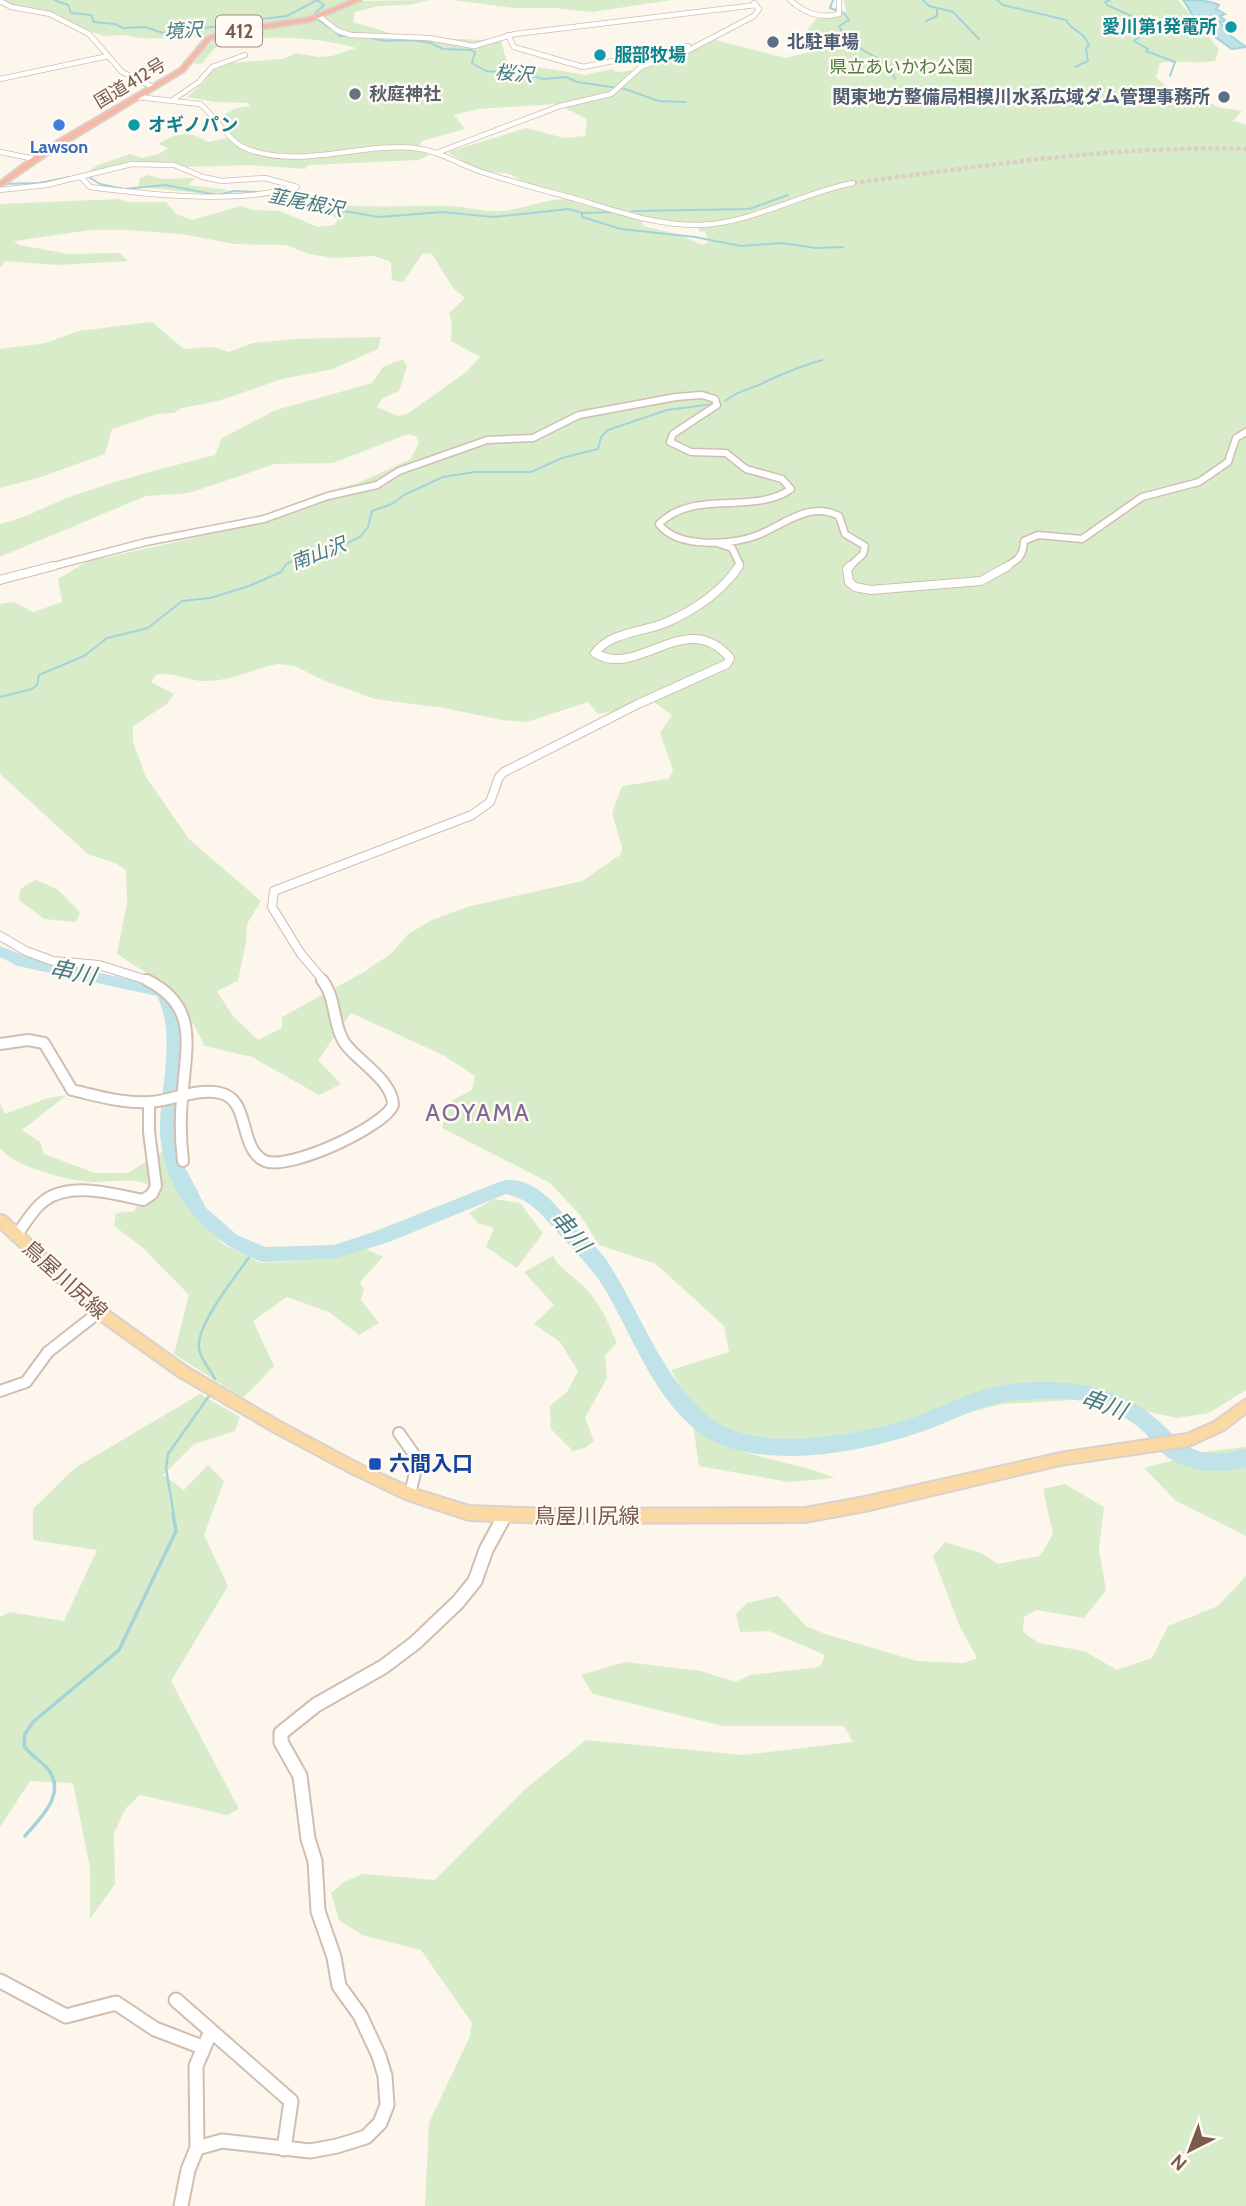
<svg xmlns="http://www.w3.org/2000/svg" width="1246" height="2206" font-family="Cabin,'Noto Sans JP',sans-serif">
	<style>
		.green { fill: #d8ecc9; fill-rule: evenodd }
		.water { fill: #bfe3e8; stroke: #a5d3da; stroke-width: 2 }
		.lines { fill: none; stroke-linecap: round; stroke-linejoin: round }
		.stream-far2 { stroke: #a5d3da; stroke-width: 2 }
		.stream-far1 { stroke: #a5d3da; stroke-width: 2.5 }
		.stream { stroke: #a5d3da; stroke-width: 3.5 }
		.river { fill: #bfe3e8; fill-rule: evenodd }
		.minor-tunnel { stroke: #dcd0c4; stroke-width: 4.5; stroke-dasharray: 4.5 2.5; stroke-linecap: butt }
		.minor-far4-casing { stroke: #d1beb0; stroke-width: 6 }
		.minor-far3-casing { stroke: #d1beb0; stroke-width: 9 }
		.minor-far2-casing { stroke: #d1beb0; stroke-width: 10 }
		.minor-far1-casing { stroke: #d1beb0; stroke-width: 14 }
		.minor-casing { stroke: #d1beb0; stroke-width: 17 }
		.major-casing { stroke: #dad1cd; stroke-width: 4 }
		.highway-casing { stroke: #dad1cd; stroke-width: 4 }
		.minor-far4 { stroke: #fff; stroke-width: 4.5 }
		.minor-far3 { stroke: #fff; stroke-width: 6 }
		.minor-far2 { stroke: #fff; stroke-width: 8 }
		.minor-far1 { stroke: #fff; stroke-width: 10 }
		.minor { stroke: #fff; stroke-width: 13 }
		.major { fill: #fbd9a5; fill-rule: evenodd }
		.highway { fill: #f7b7a3; fill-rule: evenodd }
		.culture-dot { fill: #0f9aa8; stroke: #fffaf3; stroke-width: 2.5 }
		.service-dot { fill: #5c6f8a; stroke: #fffaf3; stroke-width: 2.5 }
		.worship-dot { fill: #6b7280; stroke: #fffaf3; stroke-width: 2.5 }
		.shop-dot { fill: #3f7fe0; stroke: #fffaf3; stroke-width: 2.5 }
		.transit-dot { fill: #1a4fb4; stroke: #fffaf3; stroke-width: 2.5 }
		.labels { text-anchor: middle; stroke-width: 5; stroke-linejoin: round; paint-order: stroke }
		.far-culture-label { font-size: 18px; font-weight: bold; fill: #0d838f; stroke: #fffaf3; text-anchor: start }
		.far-service-label { font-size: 18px; font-weight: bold; fill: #4e5e75; stroke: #fffaf3; text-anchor: start }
		.far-park-label { font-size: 18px; fill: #537a41; stroke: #fffaf3 }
		.far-street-label { font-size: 18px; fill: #7a5c4d; stroke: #fffaf3 }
		.far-worship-label { font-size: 18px; font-weight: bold; fill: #5b616d; stroke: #fffaf3; text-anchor: start }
		.far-shop-label { font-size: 18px; font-weight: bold; fill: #366cbe; stroke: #fffaf3 }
		.far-water-label { font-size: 19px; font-style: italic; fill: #437c86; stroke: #fffaf3 }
		.shield { fill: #fffaf3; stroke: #a28b7f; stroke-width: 2 }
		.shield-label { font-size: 19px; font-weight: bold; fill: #7a5c4d }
		.street-label { font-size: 21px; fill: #7a5c4d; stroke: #fffaf3 }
		.transit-label { font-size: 21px; font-weight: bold; fill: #164399; stroke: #fffaf3; text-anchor: start }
		.water-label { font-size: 23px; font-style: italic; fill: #437c86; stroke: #fffaf3 }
		.quarter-label { font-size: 24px; letter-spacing: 2px; fill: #846695; stroke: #fffaf3 }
	</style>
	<rect width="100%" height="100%" fill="#fdf6ec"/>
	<g class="green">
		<polygon points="2,0 349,0 301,19 202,38 187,36 181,39 140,38 125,35 104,36 78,27 58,14 7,5"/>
		<path d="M 429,0 L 408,5 L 378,6 L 355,12 L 353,22 L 400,36 L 501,41 L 507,62 L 586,75 L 612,69 L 618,72 L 643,69 L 715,40 L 785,58 L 807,53 L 811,48 L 806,41 L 811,37 L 806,32 L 817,18 L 836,17 L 846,13 L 844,0 L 1178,0 L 1219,49 L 1215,61 C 1196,64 1179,60 1160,63 L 1156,77 C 1172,93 1172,87 1192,87 L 1201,92 L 1198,96 L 1218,107 L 1242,111 L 1233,121 L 1246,125 L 1246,1390 L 1209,1413 L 1177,1418 L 1090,1399 L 1002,1404 L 943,1419 L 916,1431 L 822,1448 L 813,1453 L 781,1454 L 710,1423 L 686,1397 L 671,1370 L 729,1352 L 724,1326 L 656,1264 L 599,1245 L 580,1215 L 550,1183 L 442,1128 L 449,1102 L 472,1090 L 475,1076 L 443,1055 L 351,1013 L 318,1060 L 341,1084 L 319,1095 L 252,1057 L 205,1046 L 176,992 L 117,954 L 127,902 L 126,870 L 115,863 L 88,854 L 0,774 L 0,604 L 14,602 L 33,612 L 62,602 L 58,579 L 86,562 L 234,529 L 303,510 L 315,495 L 358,483 L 411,459 L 419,442 L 415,436 L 408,434 L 333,463 L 275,464 L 189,493 L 146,496 L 0,557 L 0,524 C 27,518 49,504 75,495 C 121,479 168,467 215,455 L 222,438 L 276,410 L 372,383 L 383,367 L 403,359 L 407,366 L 399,391 L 383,398 L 377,407 L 398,416 L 407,414 L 466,372 L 480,357 L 451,341 L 452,323 L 449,313 L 465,298 L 453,288 L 432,254 L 423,253 L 403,282 L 392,280 L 391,262 L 374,256 L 333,258 L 309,254 L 286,245 L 234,244 L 182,234 L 125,230 L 91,230 L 14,241 L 19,245 L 69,254 L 120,253 L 128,261 L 57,265 L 5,261 L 0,268 L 0,204 L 119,199 L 128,202 L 166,202 L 176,214 L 192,220 L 241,206 L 251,210 L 280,211 L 318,227 L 334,225 L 338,219 L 303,198 C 352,211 398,205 447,206 C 465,206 482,212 500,211 C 522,210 542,200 563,199 C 575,198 626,216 641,221 L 644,226 L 676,234 L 703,245 L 708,242 L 705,231 L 700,232 L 697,225 L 644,217 L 521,181 C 507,169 499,175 484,171 C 471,167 460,159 448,152 L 526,128 L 564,138 L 585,136 L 587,119 L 557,104 L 478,109 L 454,115 L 465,129 L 422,141 L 417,150 L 429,155 L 418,160 L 310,165 L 305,167 L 306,169 L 250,165 L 187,167 L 174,164 L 134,163 L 94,175 L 89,171 L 98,165 L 130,154 L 142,158 L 159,154 L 168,148 L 158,144 C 176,133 190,130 208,142 L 233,137 L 222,116 L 236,108 L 250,106 L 248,103 L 215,102 L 187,97 L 204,82 L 212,70 L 231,63 L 282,59 L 296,53 L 318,57 L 332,56 L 356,48 C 324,38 247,31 217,47 C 211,50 207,59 202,63 L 194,64 L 203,50 L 220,36 L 317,20 L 363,1 ZM 278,664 L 295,666 L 325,681 L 375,699 L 444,708 L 502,720 L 527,722 L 588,702 L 598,714 L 616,711 L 647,697 L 672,715 L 660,733 L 673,770 L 668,779 L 622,786 L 612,813 L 622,848 L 620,855 L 582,881 L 467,907 L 432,920 L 408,934 L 392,953 L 364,972 L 282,1017 L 282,1028 L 258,1040 L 232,1015 L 217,991 L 238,981 L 246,942 L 247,924 L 261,901 L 189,839 L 146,777 L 133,742 L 133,726 L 167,704 L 174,694 L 151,682 L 156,675 C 173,671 187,681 204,681 C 235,681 250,669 278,664 Z"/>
		<polygon points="453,0 722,0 672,0 592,12 555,8 514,8"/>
		<path d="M 147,175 L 163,179 L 195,178 L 189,185 L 228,190 C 211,199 160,187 138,187 L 140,178 Z"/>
		<polygon points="152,322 184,349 214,347 229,352 253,343 293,339 381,337 378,349 333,369 282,379 218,401 182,408 174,413 157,414 112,429 105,454 38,478 0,488 0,349 46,343 78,331"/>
		<polygon points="36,880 57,889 80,912 76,922 44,919 19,900 20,889"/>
		<path d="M 67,1095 L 22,1130 L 40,1142 L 44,1154 L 95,1173 L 128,1173 L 171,1146 L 182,1201 L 223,1244 L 261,1263 L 332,1259 L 362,1247 L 383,1257 L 360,1282 L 364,1290 L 361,1300 L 379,1323 L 359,1335 L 329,1312 L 287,1297 L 253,1321 L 274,1366 L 243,1398 L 174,1354 L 189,1295 L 142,1247 L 114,1226 L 116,1213 L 134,1211 L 150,1186 C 132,1176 112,1183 91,1182 C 67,1180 16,1168 0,1148 L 0,1103 L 5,1114 L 48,1098 Z"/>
		<polygon points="494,1199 520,1203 543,1233 517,1268 486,1247 494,1228 478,1223 469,1213"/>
		<path d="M 553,1256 C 561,1272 578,1278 589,1292 C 602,1307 609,1325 617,1343 L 605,1355 L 607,1378 L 585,1418 L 594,1441 L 585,1448 L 573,1451 L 551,1429 L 550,1406 L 567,1392 L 578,1371 L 560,1342 L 534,1324 L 554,1305 L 524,1272 Z"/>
		<polygon points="200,1394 240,1417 235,1431 194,1444 163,1475 184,1490 208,1465 224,1481 204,1535 228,1586 171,1681 239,1809 227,1815 140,1795 126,1808 114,1833 115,1884 90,1919 90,1868 73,1783 30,1781 0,1827 0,1617 10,1612 64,1621 97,1550 33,1540 33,1509 75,1468"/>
		<path d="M 693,1424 C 730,1459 790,1458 835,1478 L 789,1482 L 699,1466 Z"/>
		<polygon points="1246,1447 1246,1536 1176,1501 1144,1468 1203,1452"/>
		<polygon points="1065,1484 1104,1507 1099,1549 1106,1590 1084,1618 1036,1610 1024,1617 1023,1632 1039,1643 1084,1651 1117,1670 1152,1658 1168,1626 1218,1606 1246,1576 1246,2206 425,2206 429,2123 470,2036 472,2023 421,1950 362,1935 339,1920 331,1893 344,1882 362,1874 435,1880 523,1791 586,1740 743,1755 853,1742 844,1726 723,1726 593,1694 581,1675 625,1662 701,1671 735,1682 751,1675 820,1667 825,1655 769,1631 740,1632 736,1614 747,1603 778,1596 806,1626 825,1634 917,1661 964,1663 977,1658 960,1627 933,1556 945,1542 981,1553 998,1564 1040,1556 1053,1534 1043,1489"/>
	</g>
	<path class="water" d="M 1183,0 C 1195,0 1208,0 1219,5 L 1216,9 L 1225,14 L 1220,16 L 1226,21 L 1220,22 L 1231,36 L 1246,47 L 1232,49 C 1221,41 1204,30 1195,20 C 1192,15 1188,6 1183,0 Z"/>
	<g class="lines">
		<g class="stream-far2">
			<polyline points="54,0 68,5 71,13 91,15 94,22 115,24 123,28 145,27 163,33 219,26 238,27 261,19 287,16 317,0"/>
			<path d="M 833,0 L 830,8 L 844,13 L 849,20 L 839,26 C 849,46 871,54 890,65 L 895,79"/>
			<polyline points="923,0 929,6 953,12 979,39"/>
			<path d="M 997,0 L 1003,5 L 1066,20 C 1072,32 1083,30 1089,45 L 1086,49 L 1088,61 L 1075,67"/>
			<polyline points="1110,0 1105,2 1107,5 1138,19 1137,28 1143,34 1134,41 1148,49 1146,51 1175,62 1170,76"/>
			<polyline points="314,14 324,5 317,0"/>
			<polyline points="317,19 330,28"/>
			<polyline points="926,21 937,16 937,8"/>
			<polyline points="335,31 339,36 347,36"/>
			<polyline points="371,38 385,41 411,40 431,43 443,49 471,50 475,52 472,63 486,71 524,74 543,79 566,77 577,82 625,89 659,101 686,102"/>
			<polyline points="86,175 100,184 124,189 165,185 217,195 234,191 256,192"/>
			<polyline points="0,184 39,183 70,177"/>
			<polyline points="277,193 332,209 379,217 443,212 493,217 569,209 582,213 615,212"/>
			<polyline points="632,211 749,209 788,195"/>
			<polyline points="582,213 582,217 621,229 695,237 741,246 781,243 816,248 843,247"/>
			<path d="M 725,401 C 742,388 748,391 765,382 C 784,373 801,366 822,360"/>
			<polyline points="0,697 32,689 37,685 39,675 84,656 107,638 148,628 182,601 210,598 249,586 281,572 286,564 297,559 346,544 361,536 368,527 372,511 392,504 404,495 443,477 475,472 531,472 562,458 598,449 601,437 608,430 667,410 713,404"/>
		</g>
		<g class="stream-far1">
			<path d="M 215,1379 C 210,1369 201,1360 199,1349 C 195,1325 239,1272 253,1252"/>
			<polyline points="174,1516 166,1468 168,1454 209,1396"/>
		</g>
		<path class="stream" d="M 25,1836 C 41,1817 67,1794 48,1769 C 40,1760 31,1756 24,1746 L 25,1734 L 33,1722 L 119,1650 L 176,1531 L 173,1514"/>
		<path class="river" d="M 0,946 L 28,957 L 169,988 L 179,1008 L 183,1027 L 178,1128 L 184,1165 L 206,1208 L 237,1235 L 265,1247 L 334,1245 L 376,1231 L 499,1182 C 530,1172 555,1204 572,1224 C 583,1235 595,1245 605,1258 C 640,1309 665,1389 718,1423 C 763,1452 860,1435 909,1419 C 947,1406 978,1386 1019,1383 C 1059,1380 1097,1383 1132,1402 C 1180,1428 1179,1467 1246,1449 L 1246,1467 C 1217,1475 1184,1472 1161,1452 C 1154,1446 1150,1438 1144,1432 C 1134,1422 1120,1415 1108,1409 C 1081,1396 1048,1398 1019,1400 C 982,1403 958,1419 924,1431 C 863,1452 760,1473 703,1435 C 656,1403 634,1339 606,1291 C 593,1269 576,1253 559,1234 C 542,1215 532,1200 506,1194 L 389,1242 L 334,1259 L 263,1262 C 205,1243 159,1188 160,1125 C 161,1083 176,1035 157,996 L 18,966 L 0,957 Z"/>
		<path class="minor-tunnel" d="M 853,183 C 984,166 1113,145 1246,149"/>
		<defs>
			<g id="minor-far4">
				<path d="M 790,0 C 805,13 819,19 839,14 L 839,0"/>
				<polyline points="0,1 11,7 50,14 89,34 122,72 153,87"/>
				<polyline points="320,17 338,31 351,35 429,38 474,46 515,34 756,5"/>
				<polyline points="508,35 514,47 583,67 688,46"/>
				<polyline points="0,79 108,56"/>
				<path d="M 137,97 L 200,104 C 218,118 228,143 250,150 C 303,168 360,143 414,148 C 437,150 457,163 479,171 C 511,182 543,190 576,199 C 616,211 657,226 700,225 C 753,223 801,193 853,183"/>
				<polyline points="174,99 199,82 212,67 245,55"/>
				<polyline points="0,152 35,159"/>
				<polyline points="439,152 560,106 611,94 641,67 689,50 754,16 759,9 754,3"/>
				<path d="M 82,178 L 90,187 C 150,195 237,204 295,187"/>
				<polyline points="0,190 46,185 132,164 174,165 203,177 222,181 265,178 297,187"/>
			</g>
			<g id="minor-far3">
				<polyline points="717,543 732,548 740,565 738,568"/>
				<path d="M 46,568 L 146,542 L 264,519 L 328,496 L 377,485 L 399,471 L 487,440 L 533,438 L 579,415 L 676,397 L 702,395 L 715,399 L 717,405 L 673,434 L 670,442 L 691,452 L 726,453 L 746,469 L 782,479 L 791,489 C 752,516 695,488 659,524 C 677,549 732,545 758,535 C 785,524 809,501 839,516 L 845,534 L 865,546 L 863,554 L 848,568"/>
				<path d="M 1004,568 C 1018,560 1023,557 1024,541 L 1038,535 L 1082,539 L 1142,497 L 1199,482 L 1228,462 L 1236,438 L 1246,432"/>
			</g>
			<g id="minor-far2">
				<polyline points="850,566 847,569 849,582 855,587 871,590 981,581 1008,566"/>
				<polyline points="0,580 53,566"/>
				<polyline points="0,936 26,951 53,961 99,965 150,981"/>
				<path d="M 324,981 L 301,954 L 272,907 L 274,891 L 472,815 L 490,802 L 499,777 L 504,772 L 638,704 L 727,664 L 730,658 C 686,606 638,680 595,653 C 610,632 643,632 665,623 C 695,610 721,593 739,566"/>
			</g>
			<g id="minor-far1">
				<path d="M 147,980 C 197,1005 187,1042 183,1089 C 180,1113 180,1137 183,1161"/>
				<path d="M 0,1044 L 28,1040 L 44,1043 L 72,1090 C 98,1096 124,1104 151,1102 C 173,1100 197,1088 220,1093 C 251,1099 238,1149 265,1161 C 289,1171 384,1127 393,1105 C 393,1082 360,1062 347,1046 C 332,1028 337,998 322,980"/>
				<path d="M 16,1236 C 25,1224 32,1210 44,1201 C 70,1181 114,1194 143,1200 L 152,1194 L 156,1186 L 149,1132 L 149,1102"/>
				<polyline points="0,1391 26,1382 48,1352 99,1312"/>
				<polyline points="399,1433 418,1460 410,1494"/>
			</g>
			<g id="minor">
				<polyline points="0,1981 66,2016 116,2003 155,2029 202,2047"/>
				<polyline points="176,2000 291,2101 284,2149"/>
				<polyline points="197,2148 196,2066 211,2031"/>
				<polyline points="181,2206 188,2170 197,2148 222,2141 310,2151 337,2146 366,2137 380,2123 387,2105 385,2076 379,2056 360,2015 339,1986 334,1957 318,1911 315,1861 308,1839 300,1776 281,1742 281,1733 316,1705 383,1667 415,1643 458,1602 475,1581 486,1550 505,1515"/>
			</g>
			<polygon id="major" points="0,1215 5,1216 104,1308 188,1368 284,1424 361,1465 414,1489 469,1506 550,1509 805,1508 865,1497 1060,1453 1187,1434 1214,1422 1246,1399 1246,1413 1224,1430 1189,1446 1060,1465 865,1511 805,1522 550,1523 469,1520 405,1499 351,1473 274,1432 178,1376 94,1316 0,1228"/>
			<polygon id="highway" points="353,0 361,0 311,21 229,34 210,40 184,71 48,154 0,187 0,182 42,150 180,69 206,38 228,30 308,18"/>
		</defs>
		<use href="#minor-far4" class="minor-far4-casing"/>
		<use href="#minor-far3" class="minor-far3-casing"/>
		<use href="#minor-far2" class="minor-far2-casing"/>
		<use href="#minor-far1" class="minor-far1-casing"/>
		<use href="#minor" class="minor-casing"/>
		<use href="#major" class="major-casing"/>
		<use href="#highway" class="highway-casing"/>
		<use href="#minor-far4" class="minor-far4"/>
		<use href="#minor-far3" class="minor-far3"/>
		<use href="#minor-far2" class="minor-far2"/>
		<use href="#minor-far1" class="minor-far1"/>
		<use href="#minor" class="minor"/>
		<use href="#major" class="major"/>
		<use href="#highway" class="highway"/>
	</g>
	<g class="culture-dot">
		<circle cx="1231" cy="27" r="7"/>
		<circle cx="600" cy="55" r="7"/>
		<circle cx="134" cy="125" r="7"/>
	</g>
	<g class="service-dot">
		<circle cx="773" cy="42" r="7"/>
		<circle cx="1224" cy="97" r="7"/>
	</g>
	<circle class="worship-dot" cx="355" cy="94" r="7"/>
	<circle class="shop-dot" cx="59" cy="125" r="7"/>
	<rect class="transit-dot" x="368" y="1457" width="14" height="14" rx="3.5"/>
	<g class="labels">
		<g class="far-culture-label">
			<text x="1217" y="33" text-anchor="end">愛川第1発電所</text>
			<text x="614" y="61">服部牧場</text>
			<text x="148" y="131">オギノパン</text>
		</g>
		<g class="far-service-label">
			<text x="787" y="48">北駐車場</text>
			<text x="1210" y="103" text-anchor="end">関東地方整備局相模川水系広域ダム管理事務所</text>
		</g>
		<g class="far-park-label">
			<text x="901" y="73">県立あいかわ公園</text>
		</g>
		<g class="far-street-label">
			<text transform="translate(130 83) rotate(-31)" y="6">国道412号</text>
		</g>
		<g class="far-worship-label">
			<text x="369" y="100">秋庭神社</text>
		</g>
		<g class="far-shop-label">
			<text x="59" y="153">Lawson</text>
		</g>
		<g class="far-water-label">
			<text transform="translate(183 30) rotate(-3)" y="7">境沢</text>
			<text transform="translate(514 73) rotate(5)" y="7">桜沢</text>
			<text transform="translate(306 202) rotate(11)" y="7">韮尾根沢</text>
			<text transform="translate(318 553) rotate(-21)" y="7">南山沢</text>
		</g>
		<rect class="shield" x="216" y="15.5" width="46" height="31" rx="5"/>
		<g class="shield-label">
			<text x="239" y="38">412</text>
		</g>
		<g class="street-label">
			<text transform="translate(65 1280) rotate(42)" y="7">鳥屋川尻線</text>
			<text x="587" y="1523">鳥屋川尻線</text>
		</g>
		<g class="transit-label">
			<text x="389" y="1471">六間入口</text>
		</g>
		<g class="water-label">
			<text transform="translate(73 972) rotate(12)" y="8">串川</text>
			<text transform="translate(571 1231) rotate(50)" y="8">串川</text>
			<text transform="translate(1104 1404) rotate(20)" y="8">串川</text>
		</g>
		<g class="quarter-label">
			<text x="478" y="1121">AOYAMA</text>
		</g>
	</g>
	<g transform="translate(1190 2150) rotate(222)" stroke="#fffaf3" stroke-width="5" paint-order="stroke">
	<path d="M0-5L12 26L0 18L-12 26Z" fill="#7a5c4d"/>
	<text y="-10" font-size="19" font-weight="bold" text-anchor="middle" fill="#7a5c4d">N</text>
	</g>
</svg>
